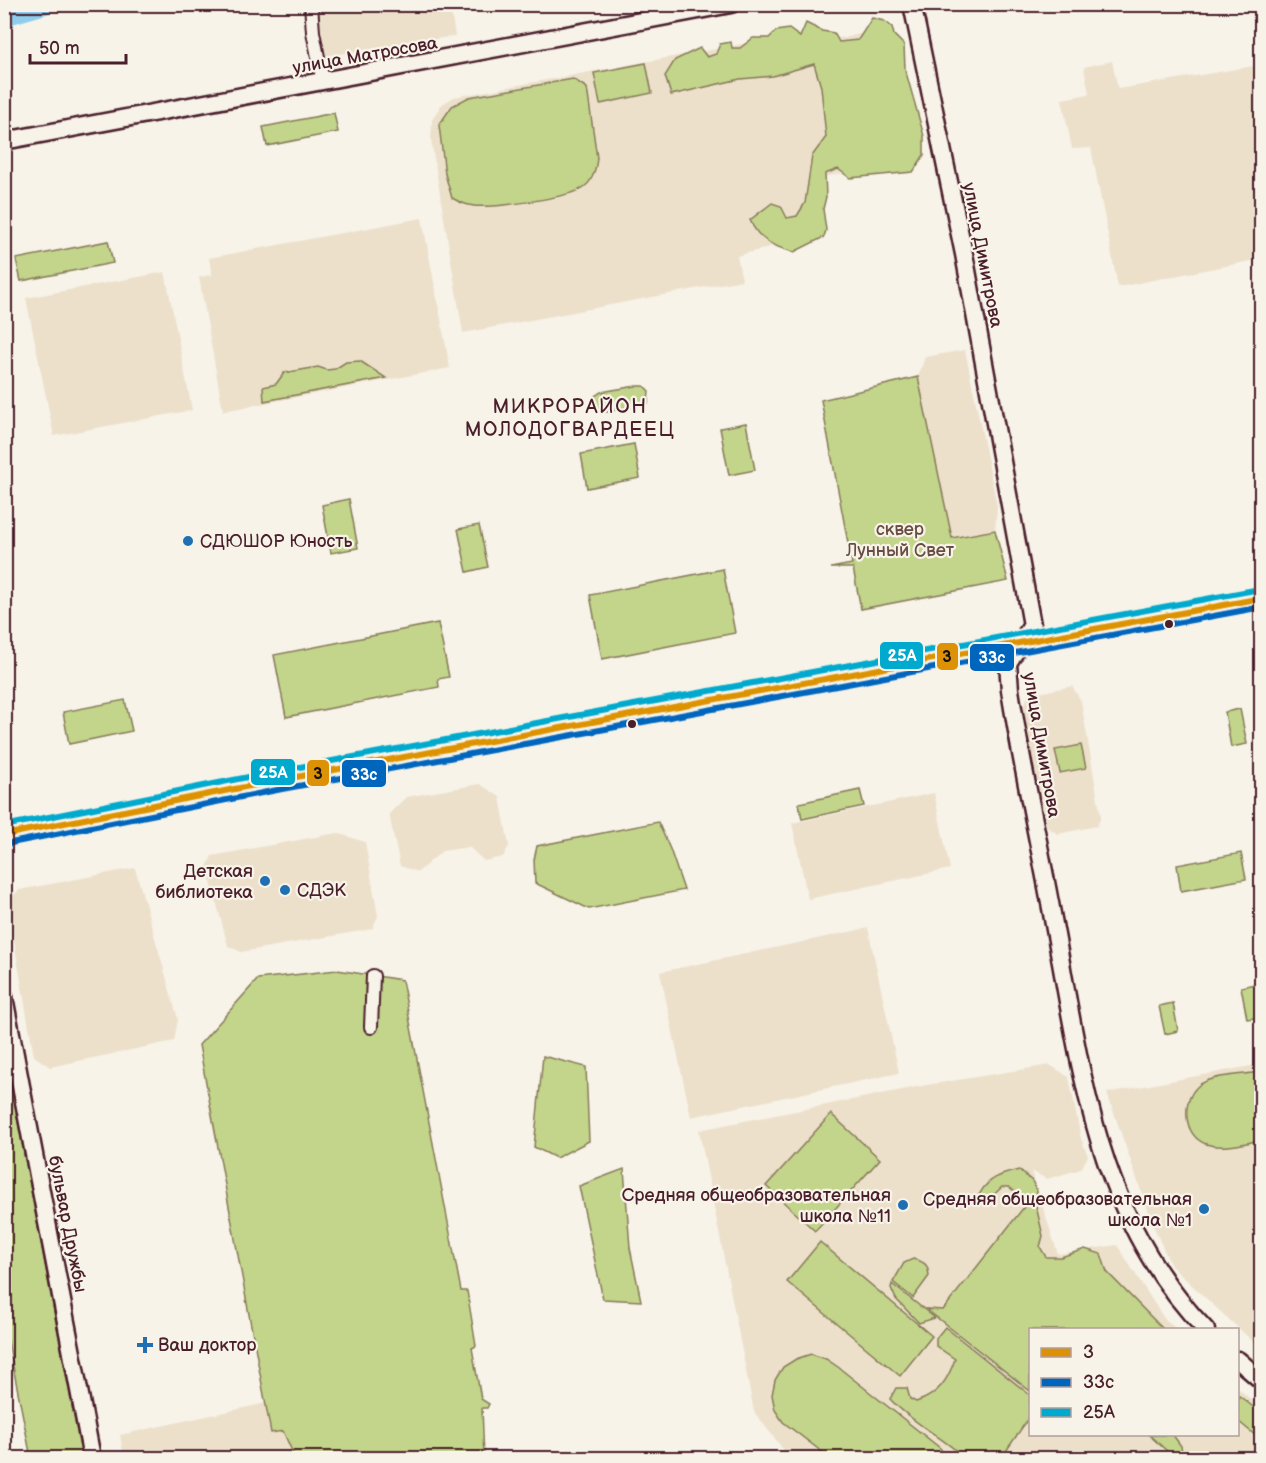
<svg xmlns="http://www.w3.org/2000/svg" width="1266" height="1463" font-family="'Balsamiq Sans',sans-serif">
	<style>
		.built { fill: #ece0cb }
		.green { fill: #c3d58a; stroke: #867a5a; stroke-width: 1.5 }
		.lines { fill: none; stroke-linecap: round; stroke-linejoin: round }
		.river { stroke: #8dcdee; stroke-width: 22 }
		.street-casing { stroke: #4a1f2b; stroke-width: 16 }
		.secondary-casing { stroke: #4a1f2b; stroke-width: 21 }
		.primary-casing { stroke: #4a1f2b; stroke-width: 24 }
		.street { stroke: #f7f3e8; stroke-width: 12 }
		.secondary { stroke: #f7f3e8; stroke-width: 16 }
		.primary { stroke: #f7f3e8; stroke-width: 20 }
		.bus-1-casing { stroke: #f7f3e8; stroke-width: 10 }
		.bus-2-casing { stroke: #f7f3e8; stroke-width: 10 }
		.bus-3-casing { stroke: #f7f3e8; stroke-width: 10 }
		.bus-1 { stroke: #dd9206; stroke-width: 6 }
		.bus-2 { stroke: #0065bd; stroke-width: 6 }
		.bus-3 { stroke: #00a9ce; stroke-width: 6 }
		.poi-dot { fill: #1f6fb2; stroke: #f7f3e8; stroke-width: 2 }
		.bus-dot { fill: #4a1f2b; stroke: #f7f3e8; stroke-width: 2 }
		.labels { text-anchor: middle; stroke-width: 4.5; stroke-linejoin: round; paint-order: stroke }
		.street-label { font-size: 18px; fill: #4a1f2b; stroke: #f7f3e8 }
		.park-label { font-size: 18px; fill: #684c43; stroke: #f7f3e8 }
		.poi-label { font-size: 18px; fill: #4a1f2b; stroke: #f7f3e8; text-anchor: start }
		.neighbourhood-label { font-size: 20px; letter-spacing: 1.5px; fill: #4a1f2b; stroke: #f7f3e8 }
		.line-badge { stroke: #f7f3e8; stroke-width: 2 }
		.badge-label { font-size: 16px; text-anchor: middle; font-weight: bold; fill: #fff }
		.pale-badge-label { font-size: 16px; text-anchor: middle; font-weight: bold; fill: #111 }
	</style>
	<rect width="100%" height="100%" fill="#f7f3e8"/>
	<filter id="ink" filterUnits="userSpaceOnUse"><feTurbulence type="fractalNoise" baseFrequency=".0167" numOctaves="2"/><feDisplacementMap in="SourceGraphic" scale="12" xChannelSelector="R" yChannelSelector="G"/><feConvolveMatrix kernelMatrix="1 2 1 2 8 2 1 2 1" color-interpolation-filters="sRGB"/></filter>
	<g filter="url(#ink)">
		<g class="built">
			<polygon points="309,5 450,5 455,36 326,56"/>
			<polygon points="887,26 919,158 813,179 821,233 737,256 742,280 463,333 431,140 432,120 441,105 454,97 797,34 845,38"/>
			<polygon points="1112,61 1118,89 1254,66 1262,104 1261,259 1118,287 1091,148 1072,149 1062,99 1089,94 1084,67"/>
			<polygon points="422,218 450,368 223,411 199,277 212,275 209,258"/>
			<polygon points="165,272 192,410 54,436 26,298"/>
			<polygon points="965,350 997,506 995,530 952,538 918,377 925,357"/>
			<polygon points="1072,686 1081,701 1101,817 1097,826 1058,834 1047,827 1022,708 1029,695"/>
			<polygon points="480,784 500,797 509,846 503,857 484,861 469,847 442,851 418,872 400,866 389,814 406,797"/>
			<polygon points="934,793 950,869 808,899 792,823"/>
			<polygon points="337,833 365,842 378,916 372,929 241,952 228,946 207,867 212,856"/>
			<polygon points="135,868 178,1019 174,1041 50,1067 34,1056 7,901 19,890"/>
			<polygon points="868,928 899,1073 691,1117 660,972"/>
			<polygon points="1261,1064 1261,1349 1171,1266 1153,1225 1107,1093"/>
			<polygon points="1050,1065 1069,1077 1081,1139 1088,1156 1081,1169 1047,1179 1031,1171 1058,1254 1117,1245 1163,1317 1176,1329 1030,1330 1030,1434 1238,1434 1238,1388 1261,1409 1261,1456 1259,1458 790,1458 754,1412 699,1130 927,1085"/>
			<polygon points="266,1403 271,1433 283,1431 295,1458 124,1458 120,1435"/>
		</g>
		<g class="green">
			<path d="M 872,18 L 884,21 L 892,27 L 894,35 L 904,45 L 905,69 L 924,136 L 924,155 L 913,172 L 850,178 L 838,169 L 825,174 L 826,197 L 823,209 L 826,230 L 824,237 L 794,252 C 774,247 758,240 750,220 L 772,203 L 781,206 L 787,218 L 797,216 L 805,203 L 812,156 L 826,137 L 821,87 L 814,64 L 773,76 L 740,79 L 671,95 L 665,76 L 675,60 L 700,48 L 707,57 L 716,54 L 720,44 L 731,42 L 732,48 L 740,48 L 753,38 L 769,38 L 776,31 L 789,29 L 800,37 L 806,23 L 822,31 L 834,33 L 839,42 L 858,40 Z"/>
			<polygon points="646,63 652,93 600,104 594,73"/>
			<path d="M 573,79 L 587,88 L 597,158 C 596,168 593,181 584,187 C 571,198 493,208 474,206 C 466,205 459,202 452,198 L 445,174 L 439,125 L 452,106 L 469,97 Z"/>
			<polygon points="334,113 338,132 267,146 263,127"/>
			<polygon points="108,241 113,263 21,281 16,259"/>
			<polygon points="360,361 386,378 264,401 263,387 276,384 284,373 318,367 327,370 335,369 346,362"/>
			<polygon points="918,377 952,538 995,530 1008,581 861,609 853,568 831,568 852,564 821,400"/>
			<polygon points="636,386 644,386 649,391 648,403 607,412 595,407 595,396 601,392"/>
			<polygon points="746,423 755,470 729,475 720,428"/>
			<polygon points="634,444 640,478 587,488 581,454"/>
			<polygon points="349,499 358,548 331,553 322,505"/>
			<polygon points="479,525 488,567 467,572 458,529"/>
			<polygon points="723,569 735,633 602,659 590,595"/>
			<polygon points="438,623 449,677 438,679 439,687 286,717 274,655"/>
			<polygon points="125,700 132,731 69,744 63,712"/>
			<polygon points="1240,709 1247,744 1231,747 1225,712"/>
			<polygon points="1081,745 1086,768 1060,773 1055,750"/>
			<polygon points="860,790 864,806 802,819 799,803"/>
			<polygon points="658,822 670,849 684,890 589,909 535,883 534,860 537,846"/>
			<polygon points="1241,853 1246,879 1181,891 1177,865"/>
			<polygon points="337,970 402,980 461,1291 467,1291 476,1346 472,1348 481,1399 489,1404 487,1408 482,1408 484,1458 295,1458 283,1431 271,1433 199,1045 258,979"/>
			<polygon points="1255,984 1261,1017 1247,1019 1241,987"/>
			<polygon points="1173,1003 1178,1031 1165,1034 1159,1006"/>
			<polygon points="5,1053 82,1458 31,1458 5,1326"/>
			<polygon points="543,1056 586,1067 589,1141 556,1158 534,1147"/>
			<path d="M 1261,1072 L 1261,1140 C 1245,1143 1223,1150 1206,1144 C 1183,1136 1181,1101 1198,1086 C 1212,1074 1244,1075 1261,1072 Z"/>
			<polygon points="831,1114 880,1159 815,1231 766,1186"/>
			<polygon points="624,1169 630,1248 641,1301 603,1299 579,1186"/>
			<path d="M 1019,1170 L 1032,1181 L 1037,1191 L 1036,1206 L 1043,1236 L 1040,1247 L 1046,1257 L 1061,1257 L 1085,1249 L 1101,1254 L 1107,1272 L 1163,1329 L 1030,1330 L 1030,1391 L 926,1309 L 943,1310 L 1028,1202 L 1009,1187 L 1002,1187 L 984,1204 L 976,1202 C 984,1180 997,1175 1019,1170 Z"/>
			<polygon points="820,1242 932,1336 900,1376 787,1282"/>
			<path d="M 913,1259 C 925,1262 928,1264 929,1276 L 913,1298 L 893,1282 L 904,1263 Z"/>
			<polygon points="892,1284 935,1318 919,1323 896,1299 891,1288"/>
			<path d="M 945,1327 L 1030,1395 L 1030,1416 L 1002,1457 L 993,1451 L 985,1458 L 965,1458 C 941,1436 912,1423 890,1399 L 896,1388 L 907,1388 L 910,1399 L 916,1402 C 938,1395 948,1380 955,1359 L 936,1346 L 936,1338 Z"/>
			<polygon points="811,1354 826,1359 838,1367 940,1448 947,1458 830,1458 783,1422 775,1410 772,1395 775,1380 783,1367 796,1359"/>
			<polygon points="1238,1395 1261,1413 1261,1458 1243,1458 1254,1451 1256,1436 1238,1421"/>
			<polygon points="4,1405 14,1458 5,1458"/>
			<polygon points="1149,1435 1173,1435 1181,1446 1183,1458 1175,1458"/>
		</g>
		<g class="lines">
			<polyline class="river" points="4,15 42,4"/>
			<defs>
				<g id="street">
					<polyline points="311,4 313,32 323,82"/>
					<polyline points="371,1027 373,976"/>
				</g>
				<g id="secondary">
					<path d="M 912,4 L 964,254 L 1032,625 L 1008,663 L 1010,690 C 1022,767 1039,842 1053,919 C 1081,1066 1095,1217 1206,1330"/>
					<polyline points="4,141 731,4"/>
					<polyline points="4,997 92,1458"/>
					<polyline points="1238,1360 1262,1381"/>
				</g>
				<polyline id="primary" points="4,835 280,780 1262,598"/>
			</defs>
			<use href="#street" class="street-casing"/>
			<use href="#secondary" class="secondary-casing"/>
			<use href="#primary" class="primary-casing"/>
			<use href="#street" class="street"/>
			<use href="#secondary" class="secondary"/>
			<use href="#primary" class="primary"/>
			<defs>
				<polyline id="bus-1" points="4,835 280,780 1262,598"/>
				<polyline id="bus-2" points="6,844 282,789 1262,607"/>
				<polyline id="bus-3" points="4,826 278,771 1260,589"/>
			</defs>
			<use href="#bus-1" class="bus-1-casing"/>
			<use href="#bus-2" class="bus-2-casing"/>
			<use href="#bus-3" class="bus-3-casing"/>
			<use href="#bus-1" class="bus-1"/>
			<use href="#bus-2" class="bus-2"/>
			<use href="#bus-3" class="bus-3"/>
		</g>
	</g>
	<g class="poi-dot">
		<circle cx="188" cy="541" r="6"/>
		<circle cx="265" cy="881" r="6"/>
		<circle cx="285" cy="890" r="6"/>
		<circle cx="903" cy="1205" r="6"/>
		<circle cx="1204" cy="1209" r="6"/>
		<path d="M142 1336h6v6h6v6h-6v6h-6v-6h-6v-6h6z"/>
	</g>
	<g class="bus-dot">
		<circle cx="1169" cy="624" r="5"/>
		<circle cx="632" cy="724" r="5"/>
	</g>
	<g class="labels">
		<g class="street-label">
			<text transform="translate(365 55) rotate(-10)" y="6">улица Матросова</text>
			<text transform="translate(983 255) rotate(79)" y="6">улица Димитрова</text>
			<text transform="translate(1042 745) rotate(80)" y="6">улица Димитрова</text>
			<text transform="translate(68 1224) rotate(79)" y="6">бульвар Дружбы</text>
		</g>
		<g class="park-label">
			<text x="900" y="535">сквер<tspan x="900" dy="21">Лунный Свет</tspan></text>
		</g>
		<g class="poi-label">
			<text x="200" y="547">СДЮШОР Юность</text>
			<text x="253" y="877" text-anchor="end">Детская<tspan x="253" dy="21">библиотека</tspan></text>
			<text x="297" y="896">СДЭК</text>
			<text x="891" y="1201" text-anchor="end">Cредняя общеобразовательная<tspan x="891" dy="21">школа №11</tspan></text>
			<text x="1192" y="1205" text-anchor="end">Средняя общеобразовательная<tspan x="1192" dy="21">школа №1</tspan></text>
			<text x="158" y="1351">Ваш доктор</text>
		</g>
		<g class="neighbourhood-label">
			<text x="570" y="413">МИКРОРАЙОН<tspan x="570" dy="23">МОЛОДОГВАРДЕЕЦ</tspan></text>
		</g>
	</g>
	<g class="line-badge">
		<rect x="879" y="641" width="45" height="29" rx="6" fill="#00a9ce"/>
		<rect x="936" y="642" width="23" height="29" rx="6" fill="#dd9206"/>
		<rect x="969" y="643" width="46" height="29" rx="6" fill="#0065bd"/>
		<rect x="250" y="758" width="46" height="28" rx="6" fill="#00a9ce"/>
		<rect x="306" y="759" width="24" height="28" rx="6" fill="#dd9206"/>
		<rect x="341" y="759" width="46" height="29" rx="6" fill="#0065bd"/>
	</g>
	<g class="badge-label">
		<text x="902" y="661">25А</text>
		<text x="992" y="663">33с</text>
		<text x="273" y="778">25А</text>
		<text x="364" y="780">33с</text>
	</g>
	<g class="pale-badge-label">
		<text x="947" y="662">3</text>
		<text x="318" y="779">3</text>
	</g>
	<rect width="1266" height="1463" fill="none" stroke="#f7f3e8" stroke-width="24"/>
	<rect x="12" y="12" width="1242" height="1439" fill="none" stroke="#4a1f2b" stroke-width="2" filter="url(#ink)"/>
	<rect x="1029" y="1328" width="210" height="108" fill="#f7f3e8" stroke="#b29e9c" stroke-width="1.5"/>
	<rect x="1041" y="1348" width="30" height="9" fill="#dd9206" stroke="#b29e9c" stroke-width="1.5"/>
	<text x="1083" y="1358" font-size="18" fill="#4a1f2b">3</text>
	<rect x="1041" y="1378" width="30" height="9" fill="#0065bd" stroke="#b29e9c" stroke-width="1.5"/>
	<text x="1083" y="1388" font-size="18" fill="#4a1f2b">33с</text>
	<rect x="1041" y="1408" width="30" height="9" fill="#00a9ce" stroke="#b29e9c" stroke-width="1.5"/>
	<text x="1083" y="1418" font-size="18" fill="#4a1f2b">25А</text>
	<path d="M30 54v9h96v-9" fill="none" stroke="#4a1f2b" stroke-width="3"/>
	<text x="39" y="54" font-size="18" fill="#4a1f2b" stroke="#f7f3e8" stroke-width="4.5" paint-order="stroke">50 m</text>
</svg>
